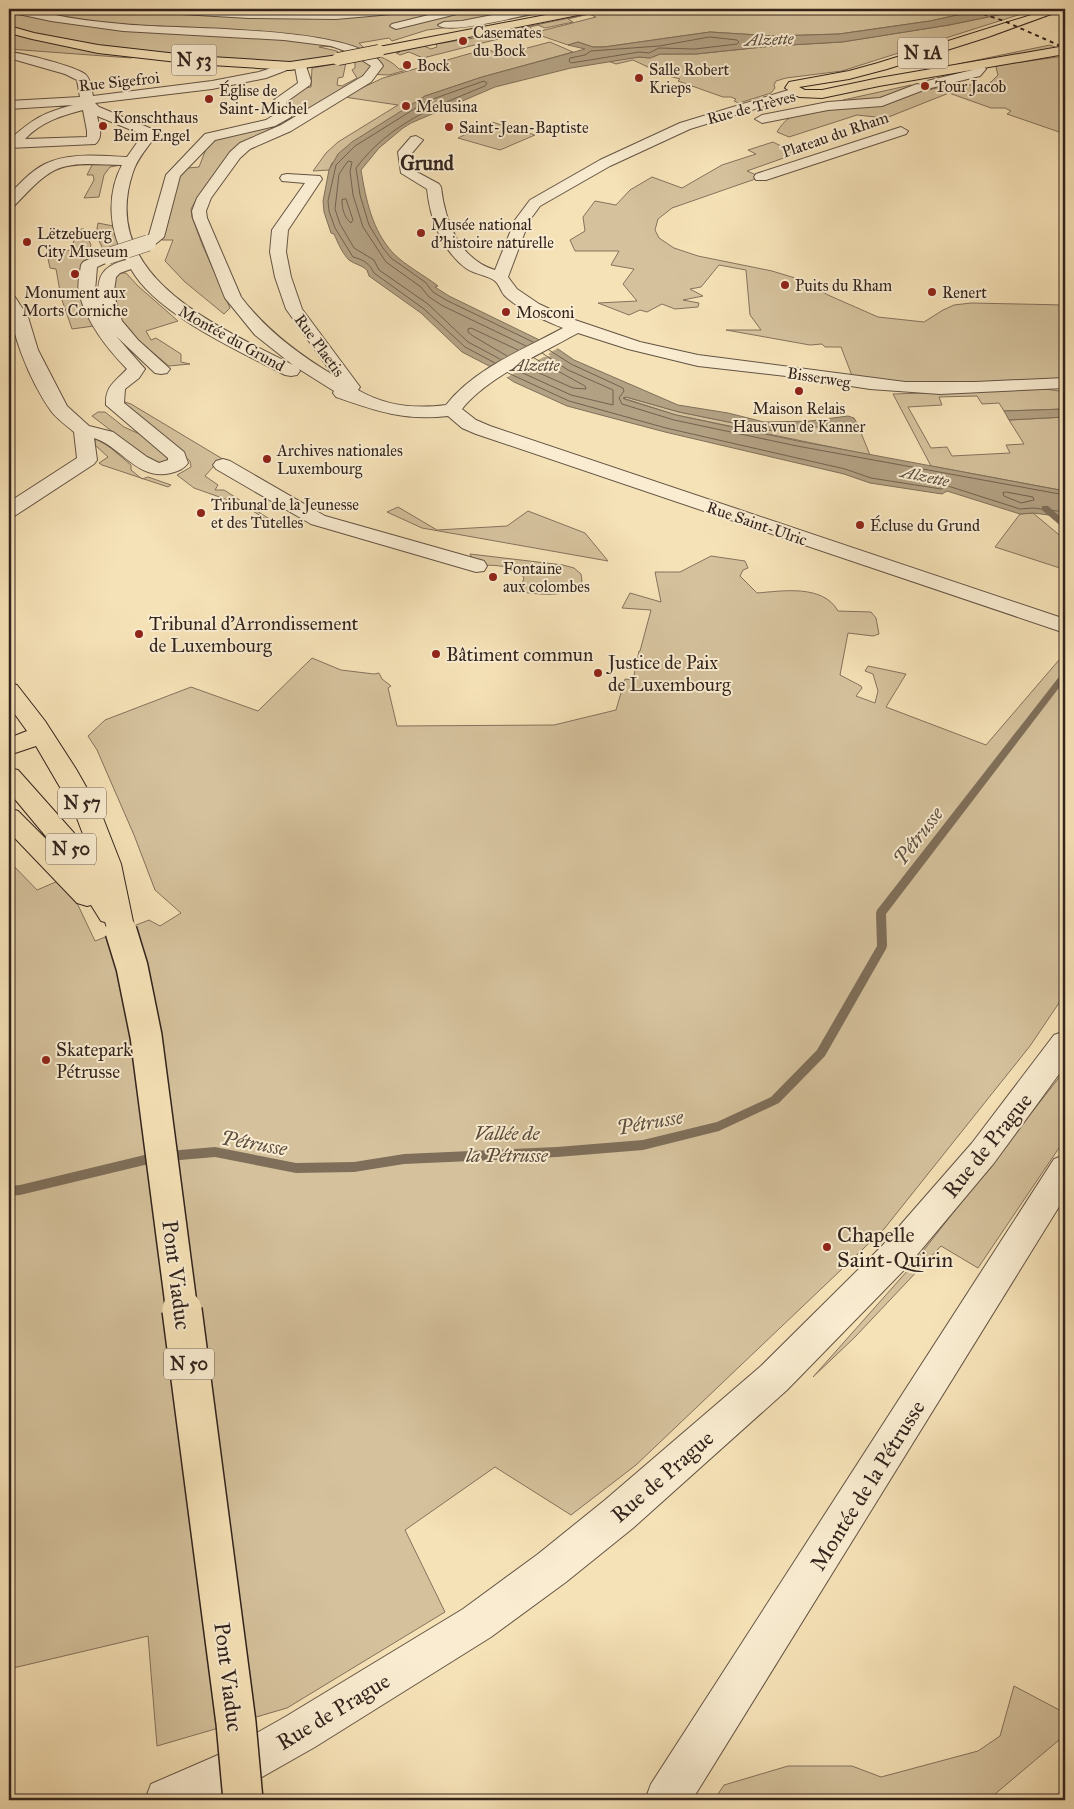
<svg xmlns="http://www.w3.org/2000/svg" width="1074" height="1809" font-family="'IM FELL Great Primer',serif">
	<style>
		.green { fill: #d5c29d; stroke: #84725d }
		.water { fill: #b3a183; stroke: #7f6f5a }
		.pier { fill: #f6e2b7 }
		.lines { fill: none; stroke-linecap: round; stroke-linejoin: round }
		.shore { stroke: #726250; stroke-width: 1 }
		.stream { fill: #7f6f5a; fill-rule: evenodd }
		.minor-casing { stroke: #635344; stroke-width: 2 }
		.major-casing { stroke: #32231d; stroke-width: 2 }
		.minor { fill: #f9ecd0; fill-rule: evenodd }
		.major { fill: #f6e2b7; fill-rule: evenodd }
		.rail { stroke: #32231d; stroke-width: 2; stroke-dasharray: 4 4; stroke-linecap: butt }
		.minor-bridge-casing { stroke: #635344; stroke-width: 17; stroke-linecap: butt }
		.major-bridge-far2-casing { stroke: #32231d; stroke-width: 14; stroke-linecap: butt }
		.major-bridge-far1-casing { stroke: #32231d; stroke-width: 34; stroke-linecap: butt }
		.major-bridge-casing { stroke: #32231d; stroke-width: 42; stroke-linecap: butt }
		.minor-bridge { stroke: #f9ecd0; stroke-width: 16 }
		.major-bridge-far2 { stroke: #f6e2b7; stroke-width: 12 }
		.major-bridge-far1 { stroke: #f6e2b7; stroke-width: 31 }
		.major-bridge { stroke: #f6e2b7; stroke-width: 39 }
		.poi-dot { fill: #8f2418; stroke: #f9ecd0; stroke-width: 2 }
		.labels { text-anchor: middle; stroke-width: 4; stroke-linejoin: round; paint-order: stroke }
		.far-poi-label { font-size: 16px; fill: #32231d; stroke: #f9ecd0; text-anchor: start }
		.far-water-label { font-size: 16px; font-style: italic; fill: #5f4f41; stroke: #f9ecd0 }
		.far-street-label { font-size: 16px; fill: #32231d; stroke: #f9ecd0 }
		.shield { fill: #f9ecd0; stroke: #6e5f53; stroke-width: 1 }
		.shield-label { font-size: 18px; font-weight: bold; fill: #32231d }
		.poi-label { font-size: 19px; fill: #32231d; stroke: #f9ecd0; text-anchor: start }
		.park-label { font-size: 19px; font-style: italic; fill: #5b4b3d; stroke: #f9ecd0 }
		.far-district-label { font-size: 20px; font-weight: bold; fill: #32231d; stroke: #f9ecd0 }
		.water-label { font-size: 20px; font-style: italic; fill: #5f4f41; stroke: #f9ecd0 }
		.near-street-label { font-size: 22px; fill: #32231d; stroke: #f9ecd0 }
		.near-poi-label { font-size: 22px; fill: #32231d; stroke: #f9ecd0; text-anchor: start }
	</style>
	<rect width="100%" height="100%" fill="#f6e2b7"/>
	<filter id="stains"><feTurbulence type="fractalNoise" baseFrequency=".004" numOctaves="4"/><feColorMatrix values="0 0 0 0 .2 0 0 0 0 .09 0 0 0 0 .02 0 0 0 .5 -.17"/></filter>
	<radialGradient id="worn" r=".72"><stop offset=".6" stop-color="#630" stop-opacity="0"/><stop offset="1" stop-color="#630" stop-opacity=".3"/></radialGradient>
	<g class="green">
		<path d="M 9,9 L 95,9 L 114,13 L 129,9 L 162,12 L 350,16 L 414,9 L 562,9 L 511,19 L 427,30 L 392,41 L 389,38 L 359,43 C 369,55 389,57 399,69 L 410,69 L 389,75 L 366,74 L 304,113 L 228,155 L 197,198 L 191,209 L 192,217 L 202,244 L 230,308 L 224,314 L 185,282 L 165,261 L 173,240 L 162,240 L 179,171 L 188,168 L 199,167 L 209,141 L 270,125 L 293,113 L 284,105 L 284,100 L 305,88 L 311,87 L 312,68 L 346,62 L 343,77 L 338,78 L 337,85 L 342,86 L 357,78 L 352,70 L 355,68 L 355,60 C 344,49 334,45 319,47 L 337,51 L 341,56 L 300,62 L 276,63 L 159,53 L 107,46 L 100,49 L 139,54 L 131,58 L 9,49 Z"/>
		<polygon points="613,9 642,10 985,9 930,21 839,34 774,36 710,32 604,47 593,47 578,42 568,45 533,33 596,17 589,14 568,19 573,22 545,28 538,25 530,27 532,29 526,30 521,28"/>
		<polygon points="1027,9 1037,9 842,71 786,78 776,81 774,85 775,88 771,93 739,103 734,101 736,99 731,97 723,97 678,81 680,79 665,75 633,60 616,64 608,61 639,57 650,58 660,54 696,54 772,46 842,42 949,25"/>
		<polygon points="513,30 522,33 423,58 409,52 400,55 396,53 400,52 398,51 424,46 431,49 437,47 436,44 487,36"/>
		<polygon points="550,42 573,52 482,77 425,96 332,163 329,170 313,171 326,153 338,142 398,105 344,97 347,95 383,78 486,49 509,57 518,55 512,52"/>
		<polygon points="1050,45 1057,48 958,64"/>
		<path d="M 1065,56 L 1065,134 L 1007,114 L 1011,111 L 1005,108 L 991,108 L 949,93 L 886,118 L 857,115 L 789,137 L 777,132 C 791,106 823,107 850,103 L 843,100 L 911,85 L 925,91 L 955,83 L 979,86 L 991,82 L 998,75 L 996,67 L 999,65 Z"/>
		<polygon points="492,122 535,135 500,150 458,138"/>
		<polygon points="773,142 793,152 792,155 747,171 761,177 672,208 658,219 655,230 659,238 674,248 698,256 772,271 805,281 828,295 878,317 924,322 943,310 954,305 971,303 1065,305 1065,378 997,383 921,385 854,381 841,347 825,347 822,344 810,345 726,330 761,330 750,315 746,270 719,265 701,287 690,289 703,296 683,300 699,303 698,307 675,309 662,304 647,312 640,310 629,315 598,303 637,301 623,284 634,269 611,265 619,251 575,251 570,240 585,231 583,217 595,201 616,205 630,190 652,177 682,188 722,165 756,154 748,150"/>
		<polygon points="93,163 126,164 110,167 104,175 99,197 84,198 94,180 93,175 87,175"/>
		<polygon points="98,223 113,226 120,249 105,254 96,234"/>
		<polygon points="81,229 84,229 91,245 88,253 90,261 94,326 72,329 61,297 56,269 50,268 47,254 71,250 75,237"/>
		<path d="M 116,273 L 126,273 L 138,286 L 178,321 L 146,331 L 151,340 L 156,338 L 181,354 L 181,362 L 190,364 L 169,366 C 156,355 131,335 122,323 C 113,310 111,287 116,273 Z"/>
		<polygon points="1046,389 1065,392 1065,409 1004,411 999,403 982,404 977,396 939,397 942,405 908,407 931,448 947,447 952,456 1010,453 1006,445 1024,444 1009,420 1065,417 1065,491 931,466 893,394"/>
		<polygon points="626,397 679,412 773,431 857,423 870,455 676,415 623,398"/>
		<polygon points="122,401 131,404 226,461 213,467 205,476 218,485 215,490 224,490 279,525 275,525 245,506 194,488 177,475 191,467 190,461 130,413"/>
		<polygon points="98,412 105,412 124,427 144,436 172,458 171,462 155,464 92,416"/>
		<polygon points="99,438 131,465 131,470 142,479 148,477 171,485 168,487 102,465 99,463 108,457 95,445 95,439"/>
		<polygon points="398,507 437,530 507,526 528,511 585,533 608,561 422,528 387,512"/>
		<polygon points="1033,513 1064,539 1065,576 1064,576 1063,569 995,547 1020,514"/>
		<path d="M 470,554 L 563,565 L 574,568 L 581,574 L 582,581 C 568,602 531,592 509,591 L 522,584 L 524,578 C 517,565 489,564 476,566 Z"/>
		<path d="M 711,556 L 745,561 L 748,568 L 743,570 L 740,576 L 757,593 C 782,591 823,584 838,611 L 871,612 L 876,618 L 879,634 L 873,636 L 848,633 L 840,675 L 861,686 L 862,688 L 856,696 L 875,703 L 878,691 L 873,674 L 865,671 L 868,666 L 906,674 L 886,707 L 986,745 L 1065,653 L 1065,994 L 1030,1046 L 884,1229 L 636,1465 L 571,1515 L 495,1467 L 405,1530 L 445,1612 L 287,1708 L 157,1746 L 148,1636 L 9,1669 L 9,861 L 37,890 L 58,881 L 77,903 L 95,941 L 149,920 L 160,926 L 181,913 L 155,890 L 134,835 L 97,750 L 88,736 L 105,720 L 191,687 L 258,711 L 312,658 L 341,670 L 374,674 L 379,673 L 382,679 L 391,686 L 388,688 L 397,726 L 554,725 L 616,710 L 625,679 L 633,680 L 639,651 L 640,651 L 651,610 L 622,608 L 630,593 L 661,602 L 655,572 L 680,572 Z"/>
		<polygon points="1065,1070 1065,1139 978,1268 941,1246 855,1337 813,1377 909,1269"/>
		<polygon points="1014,1686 1065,1713 1065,1735 988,1800 714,1800 724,1785 788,1766 852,1766 881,1777 978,1751 1000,1736"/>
	</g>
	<g class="water">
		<path d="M 985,9 L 1027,9 L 949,25 L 842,42 L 772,46 L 696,54 L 660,54 L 650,58 L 639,57 L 571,68 L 495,87 L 411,123 L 403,128 L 379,148 L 361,170 C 366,200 372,230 393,253 C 406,266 424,275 438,286 L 435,287 L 449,296 L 558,349 L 574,360 L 678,405 L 728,413 L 764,422 L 810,421 L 848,416 L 854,418 L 857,423 L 773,431 L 679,412 L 626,397 L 623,398 L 624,399 L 676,415 L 798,441 L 1065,491 L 1065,517 L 1033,513 L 1020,514 L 947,491 L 942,494 L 870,483 L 844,474 L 665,432 L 567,406 L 514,382 L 491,367 L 462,352 L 421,313 L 369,276 L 367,270 C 362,265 354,264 349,260 C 342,253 338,243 334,234 L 331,233 L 324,212 L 323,201 L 329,170 L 338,154 L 352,142 L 425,96 L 482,77 L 585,49 L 568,45 L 578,42 L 593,47 L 604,47 L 710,32 L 774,36 L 839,34 L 930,21 Z"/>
		<polygon points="1065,409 1065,417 1009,420 1004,411"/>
	</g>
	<polygon class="pier" points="542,338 560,347 548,354 551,356 544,357 529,365 531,367 524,368 504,379 488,368 504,359 503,358"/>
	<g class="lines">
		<g class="shore">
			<polygon points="710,37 737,40 739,42 737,44 695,49 659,48 649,53 639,52 571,63 569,61 570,58 585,55 591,51 659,46"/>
			<path d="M 346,199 L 353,220 L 351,223 C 344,217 342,209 342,200 Z"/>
			<polyline points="549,350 571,364 623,388 624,391 619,398 622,404 674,420 797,446 1065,495"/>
			<polyline points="507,356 473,336 468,332 468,329 471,328 518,350"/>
			<polyline points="500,359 468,342 428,304 379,270 374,260 354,248 340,224 335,209 339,174 348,161 352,162 350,171 353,195 363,227 386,262 421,287 429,297 443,306 526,346"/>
			<path d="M 495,363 L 465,347 L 424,309 L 374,273 C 369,263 364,260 353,257 L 335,228 L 329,211 L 328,201 L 336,165 L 355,146 L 427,101 L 484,81 L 487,83 L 485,86 C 434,107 390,123 356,168 L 360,195 L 369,225 L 383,248 L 391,258 L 425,282 L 433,292 L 446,300 L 533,342"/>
			<polyline points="521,365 573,388 586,389 585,386 534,358"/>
			<polyline points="514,369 571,395 613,405 613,390 568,370 542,353"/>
			<polyline points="508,373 569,401 666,428 845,469 871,478 941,489 948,486 1020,509 1033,508 1065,512"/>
			<polygon points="1006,492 1033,497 1034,500 1021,503 1004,496 1003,493"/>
		</g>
		<g class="stream">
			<polygon points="1042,506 1048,506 1065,521 1065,527 1062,527 1042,510"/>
			<polygon points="1065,672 1065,680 886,914 887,946 886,949 825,1056 779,1103 719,1131 643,1150 557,1157 404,1164 354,1172 296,1173 215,1157 157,1162 20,1195 9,1196 9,1186 20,1185 157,1152 215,1147 296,1163 354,1162 404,1154 557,1147 643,1140 717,1122 771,1097 817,1050 877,946 876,913 877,910 1062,673"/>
		</g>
		<defs>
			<g id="minor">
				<path d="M 9,9 C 23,9 36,12 50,14 C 74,19 98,22 122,24 C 170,30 362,24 383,66 L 371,82 L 291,131 L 250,149 L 240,158 L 211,198 L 206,211 L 207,218 L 241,297 C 266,330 298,354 333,375 L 286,309 L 275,277 L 270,252 L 272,230 L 305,183 L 282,181 L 280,178 L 282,175 L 287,174 L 320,176 L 322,179 L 288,230 L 286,252 L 291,277 L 302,309 L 360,387 L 358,390 C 385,406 416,409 446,405 C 474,369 524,349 563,328 C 544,320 522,311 506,297 C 501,293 500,285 495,281 C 489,276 475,274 467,269 C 442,251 430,219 427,189 L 401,173 L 398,152 L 411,137 L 416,136 L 423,140 L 412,153 L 415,171 L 439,184 L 441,187 C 445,221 459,259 495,270 L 515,220 L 530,200 L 600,160 L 680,123 L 792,89 L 800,89 L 802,92 L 800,95 L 690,129 L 610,166 L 540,206 L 529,221 L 508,277 L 517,289 L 539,304 L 569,318 L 640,342 L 698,355 L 905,382 L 975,382 L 1065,378 L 1065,388 L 940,394 L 870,389 L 786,376 L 698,366 L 628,349 L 578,333 C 544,352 486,378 462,409 L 476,420 L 490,426 L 1065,619 L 1065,633 L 476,434 L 462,428 L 448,416 C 404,421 376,411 336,397 L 333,393 L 334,391 L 299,369 L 300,371 L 297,375 L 291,376 L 285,375 C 239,351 156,314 131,269 L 120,273 L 116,277 L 114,291 L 117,307 L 122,321 L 138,340 L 170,369 L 167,373 L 161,374 L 155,373 L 116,336 L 145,369 L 139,378 L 125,389 L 124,403 L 184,452 L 188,463 C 184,469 178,471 171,473 C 137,481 122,447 94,438 L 97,460 L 94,464 L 16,515 L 9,517 L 9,502 L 77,458 L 74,432 C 66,425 57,419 51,411 C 30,381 9,331 9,295 L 15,297 L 28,317 L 38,350 L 67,406 L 89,426 L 113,432 L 147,457 L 159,463 L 168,460 L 168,458 L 106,405 C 105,386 115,382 127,369 C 106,347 87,323 79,293 C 77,285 80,273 81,265 L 83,262 L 102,253 L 114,253 L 116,256 L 114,259 L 97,267 L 95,291 L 99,301 C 96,277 102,266 126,260 C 109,232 106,195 122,165 C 101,165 74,161 55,170 C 39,178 27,193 14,206 L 9,207 L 9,195 C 19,184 31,171 45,164 C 69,152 101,156 127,157 L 141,137 L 141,134 L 97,116 C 99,126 104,137 95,144 L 9,148 L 9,140 C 33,119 42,113 73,105 L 9,109 L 9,101 L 80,97 L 77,80 L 65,74 L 9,58 L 9,52 C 23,53 74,66 85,74 C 91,79 91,88 93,96 L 212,81 L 259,72 L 290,62 L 296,65 L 301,62 L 305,63 L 311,81 L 310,85 L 286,102 L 286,105 L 293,111 L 291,117 L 275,126 L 215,140 L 180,176 L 164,237 L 153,246 L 143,246 L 140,243 L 149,235 L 166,175 L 205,134 L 266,120 L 279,112 L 273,106 L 274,100 L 298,83 L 295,67 L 266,78 L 212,89 L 95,103 L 99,107 L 152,129 L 155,137 C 147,148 137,159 133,172 C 97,277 219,327 293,365 L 255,335 L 225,298 L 193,218 L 192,211 L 197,198 L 230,152 L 240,143 L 281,125 L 363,76 L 371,66 L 351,53 L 331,46 L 284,40 L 123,31 L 51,21 L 9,12 ZM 83,110 L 87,131 L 87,137 L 25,139 C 41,122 60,116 83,110 Z"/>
				<polygon points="141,9 336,13 379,9 420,9 414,12 336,19 249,18 147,12"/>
				<polygon points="453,9 471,9 469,11 396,29 390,26 392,24"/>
				<path d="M 522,9 L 544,9 L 538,12 C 521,16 448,35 438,25 L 444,22 L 462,21 Z"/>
				<polygon points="977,61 981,62 986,69 980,76 931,88 925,84 927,81 972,70 973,69 971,65"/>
				<polygon points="917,84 921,85 923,88 921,91 882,106 828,110 762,123 755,119 762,115 828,102 880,98"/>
				<polygon points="901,127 908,131 906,134 766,180 756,180 754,177 756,174"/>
				<polygon points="223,459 230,461 325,516 484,561 487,566 484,571 476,572 311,524 216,469 213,465 216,461"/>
				<polygon points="1065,1031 1065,1066 994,1163 906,1268 787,1390 633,1528 566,1582 491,1637 315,1747 248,1785 216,1800 145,1800 151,1784 218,1755 285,1717 463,1609 538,1554 605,1500 761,1366 882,1246 972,1143 1054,1035"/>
				<polygon points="1065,1155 1065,1197 692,1800 645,1800 651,1784 1054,1159"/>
			</g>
			<g id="major">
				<polygon points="577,9 599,9 593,12 379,55 373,51 379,47"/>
				<polygon points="1050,9 1065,9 988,37 887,69 849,79 799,87 805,90 822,90 879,78 1065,46 1065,54 879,86 822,98 799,97 785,88 789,82 849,71 878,63"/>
				<polygon points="9,26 34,33 98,45 195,56 290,62 338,55 344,59 338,63 290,70 195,64 98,53 32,39 9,33"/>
				<polygon points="9,683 17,685 45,721 76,769 101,813 121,864 135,931 131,938 121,941 111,938 105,922 101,921 91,905 87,906 77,903 9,832 9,808 18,811 58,851 9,792 9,768 18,770 74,833 95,866 75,813 36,746 9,755 9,738 27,731 9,706"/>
			</g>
		</defs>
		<use href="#minor" class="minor-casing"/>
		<use href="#major" class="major-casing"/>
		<use href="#minor" class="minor"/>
		<use href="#major" class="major"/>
		<polyline class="rail" points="968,9 1004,21 1065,48"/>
		<defs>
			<polyline id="minor-bridge" points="108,256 148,243"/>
			<polyline id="major-bridge-far2" points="338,59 379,51"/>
			<polyline id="major-bridge-far1" points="121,931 132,967 146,1036 182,1312"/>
			<polyline id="major-bridge" points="182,1310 236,1723 243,1800"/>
		</defs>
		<use href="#minor-bridge" class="minor-bridge-casing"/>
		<use href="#major-bridge-far2" class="major-bridge-far2-casing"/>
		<use href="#major-bridge-far1" class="major-bridge-far1-casing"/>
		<use href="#major-bridge" class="major-bridge-casing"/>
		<use href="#minor-bridge" class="minor-bridge"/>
		<use href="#major-bridge-far2" class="major-bridge-far2"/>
		<use href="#major-bridge-far1" class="major-bridge-far1"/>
		<use href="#major-bridge" class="major-bridge"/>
	</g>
	<g class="poi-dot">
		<circle cx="463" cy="41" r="5"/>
		<circle cx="407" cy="65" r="5"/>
		<circle cx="639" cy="78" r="5"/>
		<circle cx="925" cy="86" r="5"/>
		<circle cx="209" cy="99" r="5"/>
		<circle cx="406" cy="106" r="5"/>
		<circle cx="103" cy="126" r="5"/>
		<circle cx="449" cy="127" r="5"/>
		<circle cx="421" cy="233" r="5"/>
		<circle cx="27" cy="242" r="5"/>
		<circle cx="75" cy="274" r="5"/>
		<circle cx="785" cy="285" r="5"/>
		<circle cx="932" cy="292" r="5"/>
		<circle cx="506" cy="312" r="5"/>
		<circle cx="799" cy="391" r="5"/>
		<circle cx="267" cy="459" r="5"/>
		<circle cx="201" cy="513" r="5"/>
		<circle cx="860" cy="525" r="5"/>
		<circle cx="493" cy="577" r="5"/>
		<circle cx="139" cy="634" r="5"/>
		<circle cx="436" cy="654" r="5"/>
		<circle cx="598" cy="673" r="5"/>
		<circle cx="46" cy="1060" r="5"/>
		<circle cx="827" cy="1247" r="5"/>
	</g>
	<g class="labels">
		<g class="far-poi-label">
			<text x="473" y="38">Casemates<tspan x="473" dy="18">du Bock</tspan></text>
			<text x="417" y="71">Bock</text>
			<text x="649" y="75">Salle Robert<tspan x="649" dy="18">Krieps</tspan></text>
			<text x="935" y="92">Tour Jacob</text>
			<text x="219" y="96">Église de<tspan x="219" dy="18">Saint-Michel</tspan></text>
			<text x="416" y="112">Melusina</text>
			<text x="113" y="123">Konschthaus<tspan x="113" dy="18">Beim Engel</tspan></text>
			<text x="459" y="133">Saint-Jean-Baptiste</text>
			<text x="431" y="230">Musée national<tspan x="431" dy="18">d'histoire naturelle</tspan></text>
			<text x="37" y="239">Lëtzebuerg<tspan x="37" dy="18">City Museum</tspan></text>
			<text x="795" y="291">Puits du Rham</text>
			<text x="75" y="298" text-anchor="middle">Monument aux<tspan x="75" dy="18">Morts Corniche</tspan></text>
			<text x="942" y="298">Renert</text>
			<text x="516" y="318">Mosconi</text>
			<text x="799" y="414" text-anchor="middle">Maison Relais<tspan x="799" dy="18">Haus vun de Kanner</tspan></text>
			<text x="277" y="456">Archives nationales<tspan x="277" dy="18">Luxembourg</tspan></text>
			<text x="211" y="510">Tribunal de la Jeunesse<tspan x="211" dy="18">et des Tutelles</tspan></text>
			<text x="870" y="531">Écluse du Grund</text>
			<text x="503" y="574">Fontaine<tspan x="503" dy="18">aux colombes</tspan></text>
		</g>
		<g class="far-water-label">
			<text transform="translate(769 39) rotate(-2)" y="6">Alzette</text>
			<text x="535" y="371">Alzette</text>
			<text transform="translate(925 476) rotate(12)" y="6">Alzette</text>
		</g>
		<g class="far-street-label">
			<text transform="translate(119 81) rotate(-6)" y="6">Rue Sigefroi</text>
			<text transform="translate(751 107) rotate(-15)" y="6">Rue de Trèves</text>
			<text transform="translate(835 134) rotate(-19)" y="6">Plateau du Rham</text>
			<text transform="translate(232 338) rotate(29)" y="6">Montée du Grund</text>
			<text transform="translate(320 345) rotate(54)" y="6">Rue Plaetis</text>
			<text transform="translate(819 377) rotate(9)" y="6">Bisserweg</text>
			<text transform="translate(757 523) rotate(19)" y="6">Rue Saint-Ulric</text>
		</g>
		<g class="shield">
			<rect x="898" y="37.5" width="50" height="31" rx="4"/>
			<rect x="171.5" y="44.5" width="45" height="31" rx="4"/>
			<rect x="58" y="787.5" width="48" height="31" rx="4"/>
			<rect x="46" y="833.5" width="50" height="31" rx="4"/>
			<rect x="164" y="1348.5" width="50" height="31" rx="4"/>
		</g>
		<g class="shield-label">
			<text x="923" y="59">N 1A</text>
			<text x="194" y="66">N 53</text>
			<text x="82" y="809">N 57</text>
			<text x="71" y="855">N 50</text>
			<text x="189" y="1370">N 50</text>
		</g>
		<g class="poi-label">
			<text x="149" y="630">Tribunal d'Arrondissement<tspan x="149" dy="22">de Luxembourg</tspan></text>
			<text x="446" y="661">Bâtiment commun</text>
			<text x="608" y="669">Justice de Paix<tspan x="608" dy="22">de Luxembourg</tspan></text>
			<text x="56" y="1056">Skatepark<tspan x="56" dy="22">Pétrusse</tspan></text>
		</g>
		<g class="park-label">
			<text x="507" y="1140">Vallée de<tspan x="507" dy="22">la Pétrusse</tspan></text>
		</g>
		<g class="far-district-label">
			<text x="427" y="170">Grund</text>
		</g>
		<g class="water-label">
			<text transform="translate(918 836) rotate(-52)" y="7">Pétrusse</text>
			<text transform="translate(650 1122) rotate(-10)" y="7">Pétrusse</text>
			<text transform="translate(254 1143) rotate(10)" y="7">Pétrusse</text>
		</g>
		<g class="near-street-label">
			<text transform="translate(987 1145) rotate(-51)" y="8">Rue de Prague</text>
			<text transform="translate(177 1275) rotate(83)" y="8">Pont Viaduc</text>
			<text transform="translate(662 1476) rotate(-41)" y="8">Rue de Prague</text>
			<text transform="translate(867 1485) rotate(-58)" y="8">Montée de la Pétrusse</text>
			<text transform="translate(229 1677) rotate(83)" y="8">Pont Viaduc</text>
			<text transform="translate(333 1711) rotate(-31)" y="8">Rue de Prague</text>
		</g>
		<g class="near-poi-label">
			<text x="837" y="1242">Chapelle<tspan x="837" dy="25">Saint-Quirin</tspan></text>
		</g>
	</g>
	<rect width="1074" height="1809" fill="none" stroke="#f6e2b7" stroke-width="30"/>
	<rect x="10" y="10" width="1054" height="1789" fill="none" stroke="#32231d" stroke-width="2.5"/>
	<rect x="15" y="15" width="1044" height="1779" fill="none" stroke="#32231d"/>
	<rect width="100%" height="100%" filter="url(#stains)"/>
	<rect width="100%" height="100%" fill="url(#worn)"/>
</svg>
